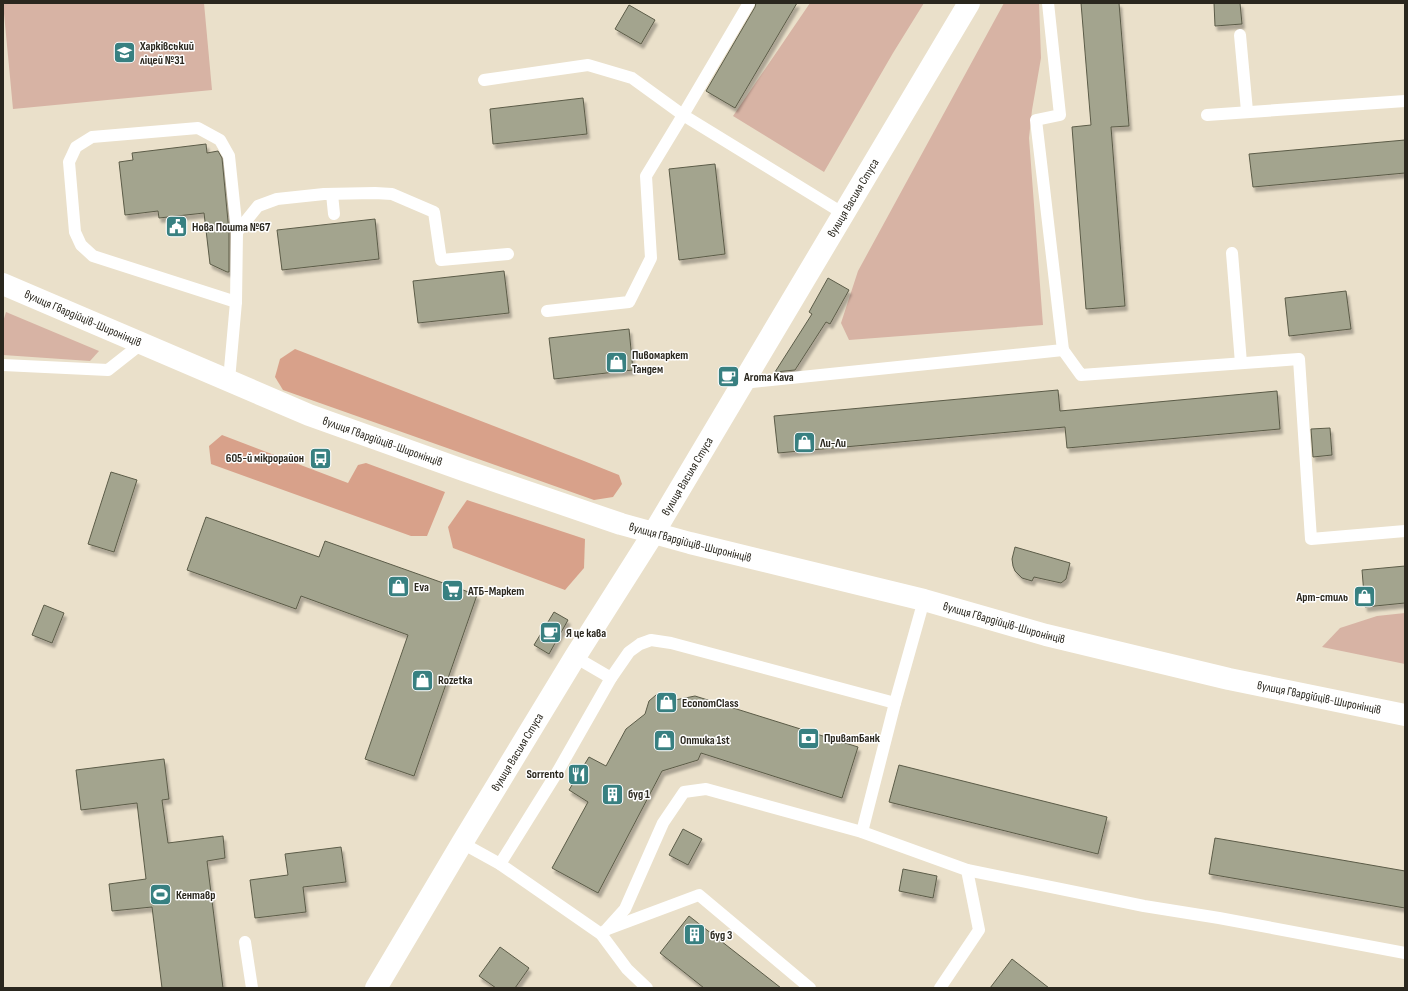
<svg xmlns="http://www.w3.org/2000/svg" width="1408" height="991" font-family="'Sofia Sans Condensed',sans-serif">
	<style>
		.green { fill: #d7b3a4 }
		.forest { fill: #d8a18a }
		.building { fill: #a3a48e; stroke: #5c5c48; filter: url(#shadow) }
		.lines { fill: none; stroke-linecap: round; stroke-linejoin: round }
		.lane { stroke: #fff; stroke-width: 12 }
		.secondary { stroke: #fff; stroke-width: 22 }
		.labels { text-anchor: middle; stroke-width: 3; stroke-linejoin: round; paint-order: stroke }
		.poi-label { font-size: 12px; font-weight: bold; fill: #2a271e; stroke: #fff; text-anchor: start }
		.street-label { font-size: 12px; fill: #2a271e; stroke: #fff }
	</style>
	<defs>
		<filter id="shadow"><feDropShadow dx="2.5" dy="4.5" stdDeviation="1" flood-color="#0004"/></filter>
	</defs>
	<rect width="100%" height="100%" fill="#eae0ca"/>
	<g class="green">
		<polygon points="3,3 204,3 212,90 13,109"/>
		<polygon points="810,3 924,3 893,53 824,172 733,116"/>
		<polygon points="1004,3 1039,3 1041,58 1032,110 1029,138 1043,325 849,340 841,323 858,271"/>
		<polygon points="6,312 99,351 90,361 3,355 3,322"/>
		<polygon points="1405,613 1405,664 1322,647 1340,628 1377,616"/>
	</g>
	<g class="forest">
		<polygon points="295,349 584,461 619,475 622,484 613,497 594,500 283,390 275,377 280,359"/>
		<polygon points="222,435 348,483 358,465 366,463 445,492 427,536 411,536 211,464 209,446"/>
		<polygon points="467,500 585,539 584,568 565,590 453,548 448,527"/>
	</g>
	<g class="building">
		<polygon points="756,3 797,3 735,108 706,91 755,7"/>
		<polygon points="1081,3 1119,3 1129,126 1111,127 1125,306 1086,309 1072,127 1091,125"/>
		<polygon points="1214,3 1240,3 1242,24 1215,26"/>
		<polygon points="629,5 655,20 641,44 615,29"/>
		<polygon points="583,98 587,134 493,144 490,109"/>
		<polygon points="1405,140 1405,173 1253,187 1249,154"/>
		<polygon points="206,144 207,153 218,151 222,158 229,232 229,272 227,272 210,264 204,213 159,218 158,211 125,215 119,162 133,160 132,153"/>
		<polygon points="715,164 725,254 679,260 669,169"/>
		<polygon points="375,219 379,259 282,270 277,230"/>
		<polygon points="504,271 509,313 418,323 413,281"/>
		<polygon points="828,278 849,290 830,324 826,322 795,370 775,372 812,314 809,312"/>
		<polygon points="1346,291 1351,329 1289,336 1285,298"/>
		<polygon points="629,329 633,370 554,379 549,338"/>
		<polygon points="1058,390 1060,411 1277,391 1280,429 1067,448 1065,427 778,453 774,416"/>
		<polygon points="1330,428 1332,455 1313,457 1311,429"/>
		<polygon points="111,472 137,480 114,552 88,544"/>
		<polygon points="206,517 319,557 325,541 477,595 414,776 365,759 408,635 301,596 296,609 187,570"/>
		<polygon points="1015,547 1070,563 1066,579 1061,583 1034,577 1032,581 1022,578 1015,571 1013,566 1012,559"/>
		<polygon points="1405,566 1405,603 1365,607 1362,570"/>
		<polygon points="44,605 64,613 52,643 32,635"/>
		<polygon points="554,612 568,620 549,654 534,645"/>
		<polygon points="656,695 664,695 675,700 695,696 858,747 842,798 701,753 698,760 662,771 598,893 552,868 588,802 569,790 589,757 606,766 626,729 645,714 649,701"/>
		<polygon points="164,759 169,799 162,800 168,843 223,836 225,858 207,861 223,988 162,988 152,907 112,911 109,884 146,879 137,803 81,810 76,770"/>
		<polygon points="899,765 1107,817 1098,854 889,802"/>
		<polygon points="683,829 702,839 688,865 669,855"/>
		<polygon points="1215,838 1405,871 1405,908 1209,874"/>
		<polygon points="341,847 346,882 303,887 306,912 255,918 250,880 288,875 285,854"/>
		<polygon points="903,869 937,876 933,898 899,891"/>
		<polygon points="689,916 781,988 704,988 660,953"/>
		<polygon points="500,947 529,968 515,988 496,988 479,976"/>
		<polygon points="1012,959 1049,988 990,988"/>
	</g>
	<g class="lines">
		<g class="lane">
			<polyline points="749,3 683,115 844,214"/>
			<polyline points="1240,35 1247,111"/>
			<polyline points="484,80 588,65 632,78 683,115 646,176 651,258 629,302 547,311"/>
			<polyline points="1207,115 1405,101"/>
			<polyline points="332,194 334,214"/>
			<polyline points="1232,253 1241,363"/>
			<polyline points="236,302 93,256 81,245 75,232 69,162 76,147 92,137 198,128 220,140 229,156 237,232"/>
			<polyline points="1063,350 1081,375 1299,359 1311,539 1405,531"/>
			<polyline points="3,365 108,370 141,344"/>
			<polyline points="229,380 236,302 237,232 258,206 277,199 324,194 375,193 392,194 434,212 441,260 508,254"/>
			<polyline points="743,383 1063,350 1036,120 1060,115 1048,3"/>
			<polyline points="575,657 611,678"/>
			<polyline points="862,832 895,703 924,600"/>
			<polyline points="462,843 500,864 601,934 627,969 647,988"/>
			<polyline points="500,864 558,771 611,678 629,652 640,644 651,640 671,643 895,703"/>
			<polyline points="608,929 699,895 810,988"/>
			<polyline points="601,934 607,929 625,909 663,823 684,792 706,789 862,832 967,870 1144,906 1219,918 1405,953"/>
			<polyline points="245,942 252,988"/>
			<polyline points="940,988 979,930 967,870"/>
		</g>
		<g class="secondary">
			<path id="s1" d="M 3,284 L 309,415 L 463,470 L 621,524 L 690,543 L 924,600 L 1046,635 L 1229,679 L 1405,715"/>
			<path id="s2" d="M 376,988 L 462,843 L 575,657 L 653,534 L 969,3"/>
		</g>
	</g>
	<defs>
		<symbol id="school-square" viewBox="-11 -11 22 22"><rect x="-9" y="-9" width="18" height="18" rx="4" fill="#388081" stroke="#fff"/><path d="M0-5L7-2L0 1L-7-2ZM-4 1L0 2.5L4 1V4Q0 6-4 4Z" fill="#fff"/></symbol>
		<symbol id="civic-square" viewBox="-11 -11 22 22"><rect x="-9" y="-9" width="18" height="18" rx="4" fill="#388081" stroke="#fff"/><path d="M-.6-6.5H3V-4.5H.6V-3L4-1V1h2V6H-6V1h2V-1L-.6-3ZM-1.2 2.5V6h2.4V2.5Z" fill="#fff"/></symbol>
		<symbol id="shop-square" viewBox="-11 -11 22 22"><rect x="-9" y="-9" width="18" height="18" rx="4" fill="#388081" stroke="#fff"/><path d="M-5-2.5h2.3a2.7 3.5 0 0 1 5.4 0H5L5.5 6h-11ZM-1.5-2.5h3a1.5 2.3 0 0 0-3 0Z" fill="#fff"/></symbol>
		<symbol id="cafe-square" viewBox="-11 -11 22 22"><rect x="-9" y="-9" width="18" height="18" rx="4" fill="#388081" stroke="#fff"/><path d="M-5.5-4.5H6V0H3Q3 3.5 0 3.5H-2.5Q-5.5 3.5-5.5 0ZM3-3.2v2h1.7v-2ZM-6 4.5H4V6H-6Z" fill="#fff"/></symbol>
		<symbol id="bus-square" viewBox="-11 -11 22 22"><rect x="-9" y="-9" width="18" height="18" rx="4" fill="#388081" stroke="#fff"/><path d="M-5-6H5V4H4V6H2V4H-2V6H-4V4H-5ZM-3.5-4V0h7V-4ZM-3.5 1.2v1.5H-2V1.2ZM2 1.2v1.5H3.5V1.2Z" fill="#fff"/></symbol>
		<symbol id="supermarket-square" viewBox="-11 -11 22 22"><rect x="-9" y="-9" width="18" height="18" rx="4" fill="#388081" stroke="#fff"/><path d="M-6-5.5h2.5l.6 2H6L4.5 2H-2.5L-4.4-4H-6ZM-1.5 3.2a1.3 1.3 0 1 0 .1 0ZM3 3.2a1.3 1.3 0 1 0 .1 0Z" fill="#fff"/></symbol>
		<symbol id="bank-square" viewBox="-11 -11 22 22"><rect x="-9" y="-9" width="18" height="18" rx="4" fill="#388081" stroke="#fff"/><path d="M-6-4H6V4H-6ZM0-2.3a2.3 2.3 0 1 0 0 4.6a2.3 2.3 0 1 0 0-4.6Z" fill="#fff"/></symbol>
		<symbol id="restaurant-square" viewBox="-11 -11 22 22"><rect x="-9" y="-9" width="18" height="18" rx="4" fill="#388081" stroke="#fff"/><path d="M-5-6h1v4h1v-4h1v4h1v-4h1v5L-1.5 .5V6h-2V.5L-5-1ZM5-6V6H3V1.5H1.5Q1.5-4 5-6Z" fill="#fff"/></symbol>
		<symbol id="building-square" viewBox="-11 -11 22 22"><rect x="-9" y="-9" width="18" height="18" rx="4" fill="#388081" stroke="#fff"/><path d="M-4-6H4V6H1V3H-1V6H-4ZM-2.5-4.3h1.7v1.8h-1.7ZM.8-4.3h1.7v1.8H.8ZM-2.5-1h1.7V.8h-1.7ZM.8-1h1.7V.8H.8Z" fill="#fff"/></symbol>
		<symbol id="stadium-square" viewBox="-11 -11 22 22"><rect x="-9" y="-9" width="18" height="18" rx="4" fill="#388081" stroke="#fff"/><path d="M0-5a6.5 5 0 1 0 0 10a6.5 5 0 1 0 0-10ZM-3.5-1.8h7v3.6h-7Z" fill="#fff"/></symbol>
	</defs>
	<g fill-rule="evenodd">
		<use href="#school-square" x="112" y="40" width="25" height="25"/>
		<use href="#civic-square" x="164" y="214" width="25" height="25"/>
		<use href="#shop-square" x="604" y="350" width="25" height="25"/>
		<use href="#cafe-square" x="716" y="364" width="25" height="25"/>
		<use href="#shop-square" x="792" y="430" width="25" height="25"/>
		<use href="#bus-square" x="308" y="446" width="25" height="25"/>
		<use href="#shop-square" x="386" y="574" width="25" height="25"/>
		<use href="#supermarket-square" x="440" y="578" width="25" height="25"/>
		<use href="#shop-square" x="1352" y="584" width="25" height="25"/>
		<use href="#cafe-square" x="538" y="620" width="25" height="25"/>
		<use href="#shop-square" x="410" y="668" width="25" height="25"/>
		<use href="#shop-square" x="654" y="690" width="25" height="25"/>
		<use href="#bank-square" x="796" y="726" width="25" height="25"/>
		<use href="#shop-square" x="652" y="728" width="25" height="25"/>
		<use href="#restaurant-square" x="566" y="762" width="25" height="25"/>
		<use href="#building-square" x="600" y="782" width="25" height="25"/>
		<use href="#stadium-square" x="148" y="882" width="25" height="25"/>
		<use href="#building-square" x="682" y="922" width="25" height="25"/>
	</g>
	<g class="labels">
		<g class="poi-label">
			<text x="140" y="50">Харківський<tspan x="140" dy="14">ліцей №31</tspan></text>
			<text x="192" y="231">Нова Пошта №67</text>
			<text x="632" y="359">Пивомаркет<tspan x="632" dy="14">Тандем</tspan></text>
			<text x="744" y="381">Aroma Kava</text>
			<text x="820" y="447">Ли-Ли</text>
			<text x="304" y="462" text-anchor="end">605-й мікрорайон</text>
			<text x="414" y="591">Eva</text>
			<text x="468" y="595">АТБ-Маркет</text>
			<text x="1348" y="601" text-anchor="end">Арт-стиль</text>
			<text x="566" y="637">Я це кава</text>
			<text x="438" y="684">Rozetka</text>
			<text x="682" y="707">EconomClass</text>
			<text x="824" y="742">ПриватБанк</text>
			<text x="680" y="744">Оптика 1st</text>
			<text x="564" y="778" text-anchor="end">Sorrento</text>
			<text x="628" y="798">буд 1</text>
			<text x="176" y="899">Кентавр</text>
			<text x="710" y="939">буд 3</text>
		</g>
		<g class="street-label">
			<text dy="4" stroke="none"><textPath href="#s2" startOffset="923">вулиця Василя Стуса</textPath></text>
			<text dy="4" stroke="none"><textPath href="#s1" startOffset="87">вулиця Гвардійців-Широнінців</textPath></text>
			<text dy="4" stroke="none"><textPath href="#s1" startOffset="411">вулиця Гвардійців-Широнінців</textPath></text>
			<text dy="4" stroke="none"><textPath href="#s2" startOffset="599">вулиця Василя Стуса</textPath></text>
			<text dy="4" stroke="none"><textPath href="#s1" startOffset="735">вулиця Гвардійців-Широнінців</textPath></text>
			<text dy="4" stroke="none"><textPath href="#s1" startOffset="1059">вулиця Гвардійців-Широнінців</textPath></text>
			<text dy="4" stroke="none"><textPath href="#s1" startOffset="1383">вулиця Гвардійців-Широнінців</textPath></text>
			<text dy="4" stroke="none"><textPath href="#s2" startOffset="275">вулиця Василя Стуса</textPath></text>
		</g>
	</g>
	<rect width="1408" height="991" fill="none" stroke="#2a271e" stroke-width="8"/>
</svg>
